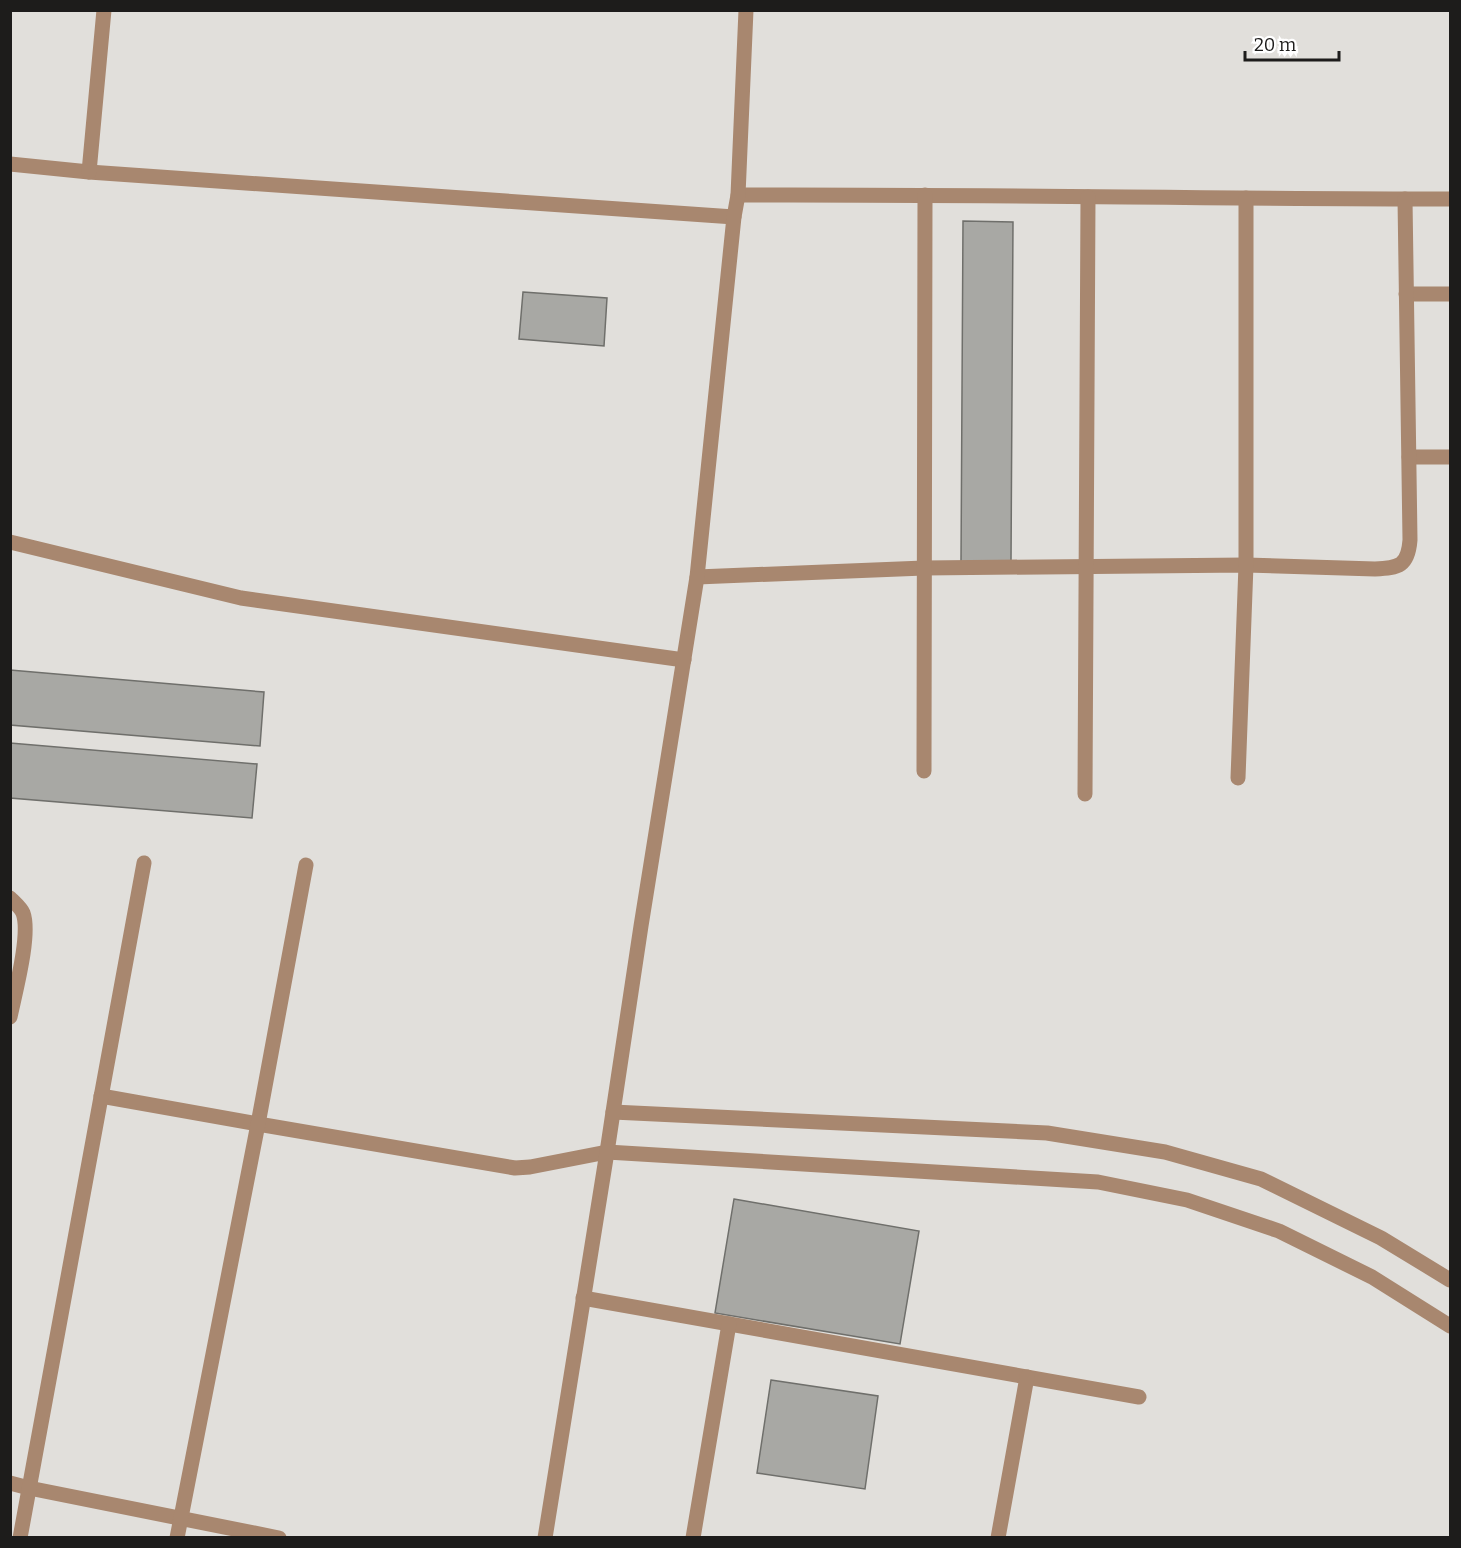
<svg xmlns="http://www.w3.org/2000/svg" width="1461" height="1548" font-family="Bitter,serif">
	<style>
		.building { fill: #a8a8a4; stroke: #6f6f6b; stroke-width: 1.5 }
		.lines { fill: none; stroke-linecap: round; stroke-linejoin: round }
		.minor { stroke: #a8876f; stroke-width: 15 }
		.tertiary { stroke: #a8876f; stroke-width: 15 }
	</style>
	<rect width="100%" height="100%" fill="#e1dfdb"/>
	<g class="building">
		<polygon points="963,221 1013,222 1011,562 961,562"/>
		<polygon points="523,292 607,298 604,346 519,339"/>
		<polygon points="10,670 264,692 260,746 10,725"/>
		<polygon points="10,743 257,764 252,818 10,798"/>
		<polygon points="734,1199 919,1231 900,1344 715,1313"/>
		<polygon points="771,1380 878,1396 865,1489 757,1473"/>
	</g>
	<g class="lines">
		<g class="minor">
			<polyline points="10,164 89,172 734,217"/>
			<polyline points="89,172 104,10"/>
			<path d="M 738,195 C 976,194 1213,199 1450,199"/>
			<polyline points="1406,294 1450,294"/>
			<polyline points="1409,457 1450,457"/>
			<polyline points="10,542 241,598 684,660"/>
			<path d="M 697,577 L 924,568 L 1246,565 L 1375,569 C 1399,568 1408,566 1410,540 L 1405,199"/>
			<polyline points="924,771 925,195"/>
			<polyline points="1238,778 1246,565 1246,198"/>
			<polyline points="1085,794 1088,197"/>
			<path d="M 10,898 C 14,902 21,908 23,913 C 31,934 15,993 10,1017"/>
			<polyline points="101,1096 258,1124 515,1168 530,1167 607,1152"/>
			<polyline points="583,1298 1139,1397"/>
			<polyline points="10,1483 29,1488 279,1538"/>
			<polyline points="20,1538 144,863"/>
			<polyline points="177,1538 258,1124 306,865"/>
			<polyline points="693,1538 729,1324"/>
			<polyline points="998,1538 1027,1377"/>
		</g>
		<g class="tertiary">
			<polyline points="613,1112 1047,1133 1165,1152 1261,1179 1381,1238 1450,1280"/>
			<polyline points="607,1152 1098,1182 1187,1200 1279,1231 1372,1277 1450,1326"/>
			<polyline points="545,1538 607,1152 641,926 697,577 734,217 738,195 746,10"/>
		</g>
	</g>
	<rect width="1461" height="1548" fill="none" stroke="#1d1c1b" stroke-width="24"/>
	<path d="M1245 51v9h94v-9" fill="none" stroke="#1d1c1b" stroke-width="3"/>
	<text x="1254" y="51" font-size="18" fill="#1d1c1b" stroke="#ffffff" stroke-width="4.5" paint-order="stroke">20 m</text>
</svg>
